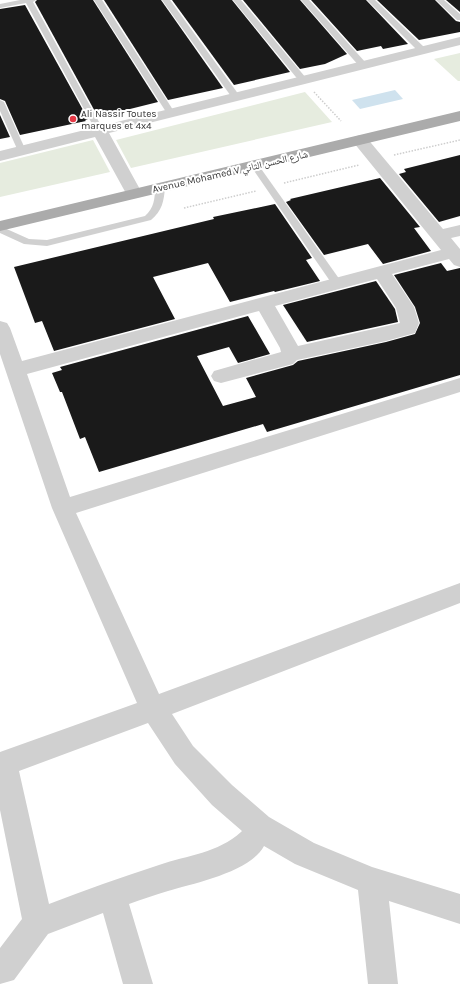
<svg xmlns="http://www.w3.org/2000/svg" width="460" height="984" font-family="Karla,'Noto Naskh Arabic',sans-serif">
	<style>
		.green { fill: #e6ecdf }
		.water { fill: #cfe2ee }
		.building { fill: #1a1a1a }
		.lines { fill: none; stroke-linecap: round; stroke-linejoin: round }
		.path { stroke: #cdcdcd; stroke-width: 1.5; stroke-dasharray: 1.5 1.5; stroke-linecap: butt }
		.lane { fill: #d0d0d0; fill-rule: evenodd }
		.street { fill: #d0d0d0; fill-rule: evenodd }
		.primary { fill: #ababab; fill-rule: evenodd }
		.poi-dot { fill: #e63946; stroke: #fff; stroke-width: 1.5 }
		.labels { text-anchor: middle; stroke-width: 4; stroke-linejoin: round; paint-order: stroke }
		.far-poi-label { font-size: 10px; fill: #333; stroke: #fff; text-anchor: start }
		.far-street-label { font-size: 10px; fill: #333; stroke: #fff }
	</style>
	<rect width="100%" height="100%" fill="#fff"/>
	<g class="green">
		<polygon points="460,53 460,81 458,81 434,59"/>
		<polygon points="305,92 332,122 131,168 116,140"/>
		<polygon points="93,140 110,172 0,197 0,163"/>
	</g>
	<polygon class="water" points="395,90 403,99 360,109 352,100"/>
	<g class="building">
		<polygon points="37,0 93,0 158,102 98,117 35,2"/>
		<polygon points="104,0 161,0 223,88 168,100"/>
		<polygon points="172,0 232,0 290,72 234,85"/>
		<polygon points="243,0 300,0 347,54 325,64 300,69"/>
		<polygon points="311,0 366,0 408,44 383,49 381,46 357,51"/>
		<polygon points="377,0 435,0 456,21 460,22 460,32 419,40"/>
		<polygon points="446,0 460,0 460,12"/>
		<polygon points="25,5 88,119 85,120 86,121 20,135 5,101 0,99 0,9"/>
		<polygon points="0,115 10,137 0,139"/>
		<polygon points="460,155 460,216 439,222 399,174 406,172 404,169"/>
		<polygon points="380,178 420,227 414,228 431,251 383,264 368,244 324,255 286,202 291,200 290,199"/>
		<polygon points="275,204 312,258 306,260 320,281 275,292 274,291 230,302 208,263 153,277 175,319 54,351 42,321 35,323 14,267 214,219 213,217"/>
		<polygon points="441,263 447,271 460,268 460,375 267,432 263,424 99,472 85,437 80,439 62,392 60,392 52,373 62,370 60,367 248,316 270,354 238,363 229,347 197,356 223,406 256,397 246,378 293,365 298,361 386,342 415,334 420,323 415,307 394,275"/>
		<polygon points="376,281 395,309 398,322 307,342 283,305"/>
	</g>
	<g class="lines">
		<g class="path">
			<polyline points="314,92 341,121"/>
			<polyline points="394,155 460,140"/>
			<polyline points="284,183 359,165"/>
			<polyline points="184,208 256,191"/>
		</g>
		<g class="lane">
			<polygon points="20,0 36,0 33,2 104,131 103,133 97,133 96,131 26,3 0,8 0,4"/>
			<polygon points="94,0 102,0 175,113 174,115 168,115"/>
			<polygon points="162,0 170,0 239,95 239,99 233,99"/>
			<polygon points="233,0 241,0 306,78 306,82 300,82"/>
			<polygon points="301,0 309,0 366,63 366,67 360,67"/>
			<polygon points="367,0 375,0 425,48 425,52 419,52"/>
			<polygon points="436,0 444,0 460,14 460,20 457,20"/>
			<polygon points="0,100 4,102 26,151 25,153 22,154 18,151 0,111"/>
			<polygon points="254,162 257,163 340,280 341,282 340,284 332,284 250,165"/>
			<path d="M 160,184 L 165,187 C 164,201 162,211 151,220 L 47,246 L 24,244 L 0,233 L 0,226 L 29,239 L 47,240 L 145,216 C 154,208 155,199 155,187 Z"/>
		</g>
		<g class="street">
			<polygon points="460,37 460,45 109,133 142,193 140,197 134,198 128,197 95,137 0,161 0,151"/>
			<path d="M 360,135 L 366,137 L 443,229 L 460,225 L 460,236 L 451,238 L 460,249 L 460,267 L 454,265 L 449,259 L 392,274 L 414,307 L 419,323 L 415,333 L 386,341 L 297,360 L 293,364 L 221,383 L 214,381 L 211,376 L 214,371 L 281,352 L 280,348 L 259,311 L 27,374 L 70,497 L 460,378 L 460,392 L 76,513 L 159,694 L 460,583 L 460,603 L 172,714 L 193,746 L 232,785 L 269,817 L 314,843 L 372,867 L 460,894 L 460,924 L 389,901 L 398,984 L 368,984 L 358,890 L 295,864 L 264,846 C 250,872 195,883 168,891 C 155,895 142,899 129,904 L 153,984 L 123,984 L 103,913 L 48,934 L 14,980 L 0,984 L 0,948 L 22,919 L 0,810 L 0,752 L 137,703 L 52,508 L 0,354 L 0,321 L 7,323 L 10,328 L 22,361 L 441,250 L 354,143 L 352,140 L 354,137 ZM 377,279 L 396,308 L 400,323 L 298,346 L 275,306 ZM 148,723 L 175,764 L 212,805 L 242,831 L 241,832 C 218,853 188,855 159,865 C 122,877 85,890 49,904 L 19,771 Z"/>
		</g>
		<polygon class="primary" points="460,111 460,121 0,231 0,221"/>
	</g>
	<circle class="poi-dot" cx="73" cy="119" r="4"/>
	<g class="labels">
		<g class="far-poi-label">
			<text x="81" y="117">Ali Nassir Toutes<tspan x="81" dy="12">marques et 4x4</tspan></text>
		</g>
		<g class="far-street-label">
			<text transform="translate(230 171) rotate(-13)" y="4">Avenue Mohamed V شارع الحسن الثاني</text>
		</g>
	</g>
</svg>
